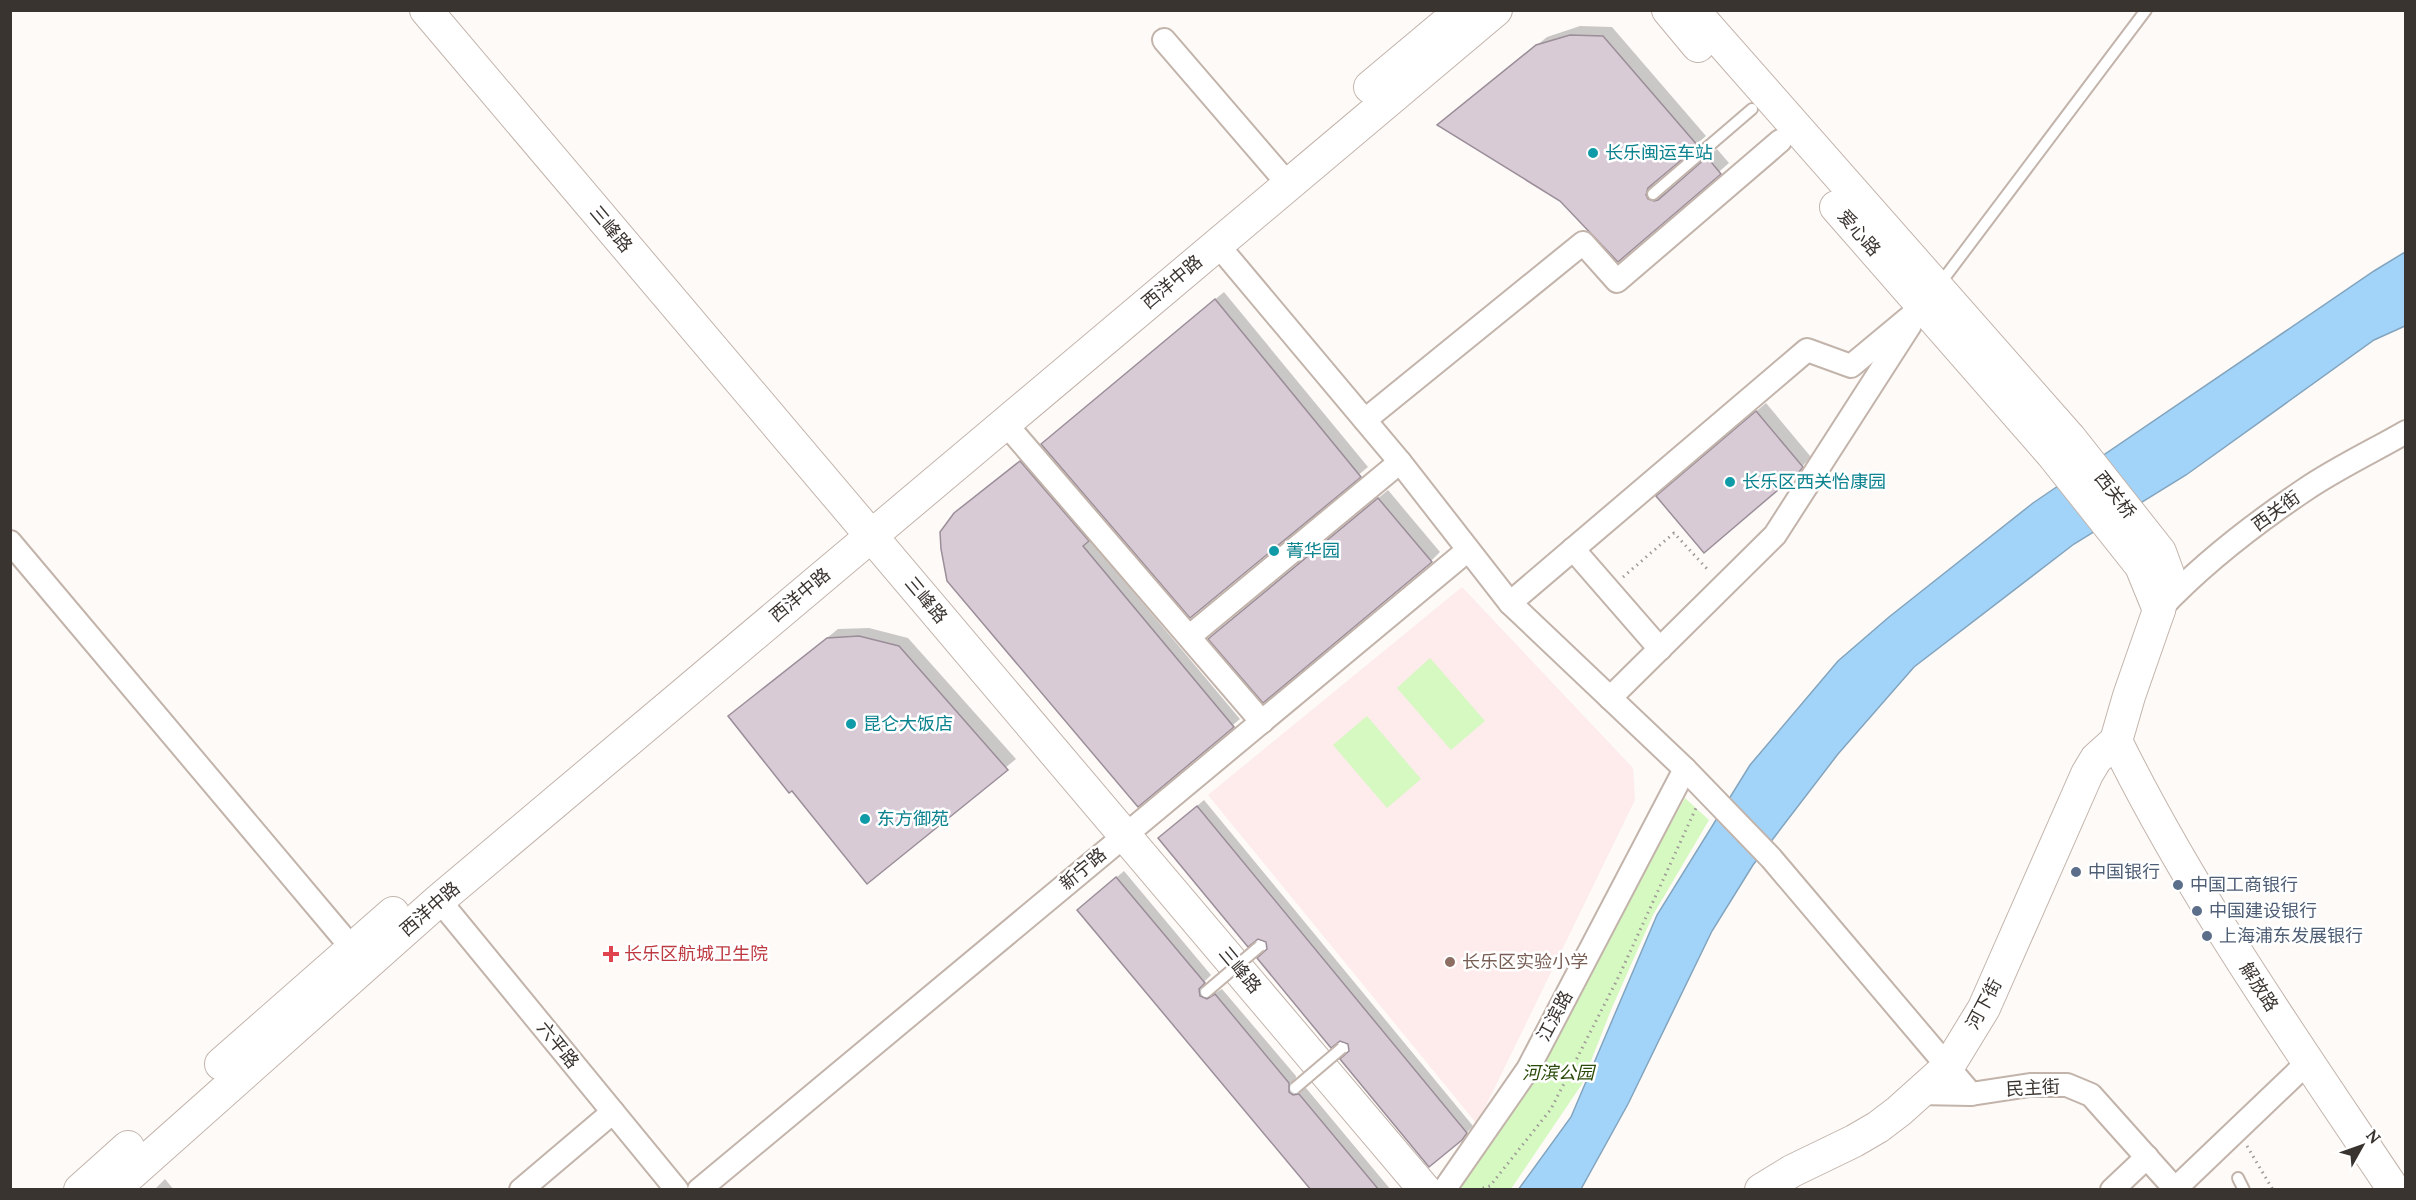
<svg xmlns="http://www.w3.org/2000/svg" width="2416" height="1200" font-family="Lora,'Noto Sans SC',serif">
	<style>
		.education { fill: #fdeceb }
		.green { fill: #d6f8c1 }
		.water { fill: #a2d4fa; stroke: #83a4bd; stroke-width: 1.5 }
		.shadow { fill: #0003 }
		.building { fill: #d9cbd6; stroke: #9b8e99; stroke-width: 1.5 }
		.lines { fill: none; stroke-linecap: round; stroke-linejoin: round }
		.lane-casing { stroke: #c3b4ab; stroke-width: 14 }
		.street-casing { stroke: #c3b4ab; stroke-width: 26 }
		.secondary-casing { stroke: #c3b4ab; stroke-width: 34 }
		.path { stroke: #9e9a97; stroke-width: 3; stroke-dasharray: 1.5 4.5; stroke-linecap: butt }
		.lane { stroke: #fff; stroke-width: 10 }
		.street { stroke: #fff; stroke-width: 22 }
		.secondary { stroke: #fff; stroke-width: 32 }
		.lane-bridge-casing { stroke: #c3b4ab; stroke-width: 14; stroke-linecap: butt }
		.lane-bridge { stroke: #fff; stroke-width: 10 }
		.culture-dot { fill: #0f9aa8; stroke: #fff; stroke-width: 2 }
		.service-dot { fill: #5c6f8a; stroke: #fff; stroke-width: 2 }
		.health-dot { fill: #e0444e; stroke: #fff; stroke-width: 2 }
		.education-dot { fill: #8d6e63; stroke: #fff; stroke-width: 2 }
		.labels { text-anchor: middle; stroke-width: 5; stroke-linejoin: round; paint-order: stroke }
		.culture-label { font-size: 18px; fill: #0d838f; stroke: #fff; text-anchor: start }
		.street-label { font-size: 18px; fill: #3a3430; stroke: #fff }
		.service-label { font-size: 18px; fill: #4e5e75; stroke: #fff; text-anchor: start }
		.health-label { font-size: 18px; fill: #be3a42; stroke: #fff; text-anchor: start }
		.education-label { font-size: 18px; fill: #785e54; stroke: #fff; text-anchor: start }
		.park-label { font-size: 18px; font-style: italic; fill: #284907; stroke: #fff }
	</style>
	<rect width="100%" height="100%" fill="#fdfaf8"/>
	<polygon class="education" points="1462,587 1633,768 1635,800 1477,1124 1208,795"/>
	<g class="green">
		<polygon points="1430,658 1485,721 1451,750 1397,688"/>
		<polygon points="1367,716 1421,779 1387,808 1333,745"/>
		<polygon points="1685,798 1709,820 1653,915 1611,1010 1582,1084 1511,1189 1456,1190 1576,993"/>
	</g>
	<polygon class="water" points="2405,252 2405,326 2374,340 2186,475 2074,544 1914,667 1838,754 1753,865 1712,931 1628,1104 1581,1189 1518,1190 1571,1117 1657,915 1750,765 1838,661 1889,617 2033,503 2374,271"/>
	<g class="shadow">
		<polygon points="1580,26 1612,27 1706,136 1656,179 1654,185 1657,190 1664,193 1669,191 1717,149 1729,163 1618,260 1561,200 1439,124 1547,37"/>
		<polygon points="1224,292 1368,467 1191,616 1051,436"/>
		<polygon points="1766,403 1811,457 1798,471 1667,487"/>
		<polygon points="1028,456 1094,533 1089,539 1240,719 1138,805 963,506"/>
		<polygon points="1388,490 1440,552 1431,561 1210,639"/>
		<polygon points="869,628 908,638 1016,759 867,882 730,716 838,629"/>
		<polygon points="1204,800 1473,1126 1461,1139 1350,1051 1349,1043 1268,949 1267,941 1167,831"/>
		<polygon points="1124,871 1211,975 1205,981 1206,990 1215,993 1222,989 1296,1076 1295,1086 1300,1089 1306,1088 1391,1190 1313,1190 1085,904"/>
		<polygon points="165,1179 174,1190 155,1190 156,1188"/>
	</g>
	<g class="building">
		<polygon points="1570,35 1603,36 1698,146 1648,188 1646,195 1648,199 1654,201 1658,200 1707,157 1721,174 1618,262 1560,201 1437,125 1536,45"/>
		<polygon points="1215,299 1361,477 1190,618 1041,444"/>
		<polygon points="1756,411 1803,467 1799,472 1704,553 1656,496"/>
		<polygon points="1020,461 1089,541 1083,546 1234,727 1138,807 947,581 941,549 940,532 954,513"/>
		<polygon points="1378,498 1432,562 1263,703 1208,639"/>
		<polygon points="859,636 899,646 1008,770 867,884 792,791 789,793 728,716 827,638"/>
		<polygon points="1197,806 1467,1133 1462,1140 1429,1167 1340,1059 1349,1051 1348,1044 1340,1041 1331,1048 1257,958 1267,949 1266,942 1258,939 1248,947 1158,838"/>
		<polygon points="1116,877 1205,983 1199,989 1200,996 1207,999 1215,994 1289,1083 1289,1092 1293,1095 1299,1094 1379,1190 1311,1190 1077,910"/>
	</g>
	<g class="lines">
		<defs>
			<g id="lane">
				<polyline points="1653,194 1752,109"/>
				<polyline points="1939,285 2146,10"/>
				<polyline points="2238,1178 2244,1190"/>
			</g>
			<g id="street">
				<polyline points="1164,40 1288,184"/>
				<polyline points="1217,244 1400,462 1510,603 1685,769 1771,858 1971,1094"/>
				<polyline points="1365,420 1583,243 1617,281 1780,141"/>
				<polyline points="1005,423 1262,722"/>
				<polyline points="10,542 352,948"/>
				<polyline points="1573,549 1660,649"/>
				<polyline points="1510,603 1807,350 1851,366 1922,307 1932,294"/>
				<path d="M 2160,609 C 2203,563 2254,524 2306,489 C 2337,468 2373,451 2406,432"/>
				<polyline points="1190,636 1400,462"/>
				<polyline points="1610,698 1775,535 1910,325"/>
				<polyline points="439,900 677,1190"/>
				<polyline points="1918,1093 1971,1094 2030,1085 2067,1085 2091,1095 2176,1190"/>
				<polyline points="521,1190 613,1112"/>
				<polyline points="699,1190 1468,550"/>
				<polyline points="1444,1190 1528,1069 1685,769"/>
				<polyline points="2112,1190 2147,1157"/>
				<polyline points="2174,1190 2308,1062"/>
			</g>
			<g id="secondary">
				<polyline points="426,10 1425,1190"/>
				<polyline points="1668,10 1698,46"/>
				<path d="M 1693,10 L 2070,438 L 2160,552 L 2168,574 L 2159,610 L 2129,696 L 2116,741 C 2194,899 2296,1043 2394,1190"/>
				<polyline points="1370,87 1462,10"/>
				<polyline points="1836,207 2052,454 2141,566 2159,610"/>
				<polyline points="221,1064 393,913"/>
				<polyline points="80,1190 128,1147"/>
				<polyline points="113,1190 439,900 1496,10"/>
				<polyline points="1761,1190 1792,1171 1854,1141 1878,1127 1899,1111 1948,1067 1984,1008 2087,774 2096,759 2116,741"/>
			</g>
		</defs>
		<use href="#lane" class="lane-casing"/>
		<use href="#street" class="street-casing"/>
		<use href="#secondary" class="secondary-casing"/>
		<g class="path">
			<polyline points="1623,577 1674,533 1709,571"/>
			<polyline points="2247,1146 2273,1190"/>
			<polyline points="1477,1190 1490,1186 1551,1109 1619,976 1696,808"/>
		</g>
		<use href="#lane" class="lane"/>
		<use href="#street" class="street"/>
		<use href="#secondary" class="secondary"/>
		<defs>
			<g id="lane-bridge">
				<polyline points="1206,992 1260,946"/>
				<polyline points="1295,1088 1342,1048"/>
			</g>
		</defs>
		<use href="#lane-bridge" class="lane-bridge-casing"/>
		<use href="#lane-bridge" class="lane-bridge"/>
	</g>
	<g class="culture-dot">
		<circle cx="1593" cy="153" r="6"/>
		<circle cx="1730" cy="482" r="6"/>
		<circle cx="1274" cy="551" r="6"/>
		<circle cx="851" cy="724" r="6"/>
		<circle cx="865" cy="819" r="6"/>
	</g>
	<g class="service-dot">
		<circle cx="2076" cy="872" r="6"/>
		<circle cx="2178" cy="885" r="6"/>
		<circle cx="2197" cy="911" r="6"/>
		<circle cx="2207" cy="936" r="6"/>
	</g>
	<path class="health-dot" d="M608 945h6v6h6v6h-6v6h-6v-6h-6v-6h6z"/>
	<circle class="education-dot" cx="1450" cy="962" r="6"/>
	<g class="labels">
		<g class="culture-label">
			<text x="1605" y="159">长乐闽运车站</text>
			<text x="1742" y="488">长乐区西关怡康园</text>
			<text x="1286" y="557">菁华园</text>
			<text x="863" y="730">昆仑大饭店</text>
			<text x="877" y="825">东方御苑</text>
		</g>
		<g class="street-label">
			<text transform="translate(611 229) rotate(50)" y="6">三峰路</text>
			<text transform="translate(1859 233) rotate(49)" y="6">爱心路</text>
			<text transform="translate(1172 282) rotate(-40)" y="6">西洋中路</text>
			<text transform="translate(2115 495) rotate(52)" y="6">西关桥</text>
			<text transform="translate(2276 511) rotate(-36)" y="6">西关街</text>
			<text transform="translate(800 595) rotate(-40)" y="6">西洋中路</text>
			<text transform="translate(926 600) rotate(50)" y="6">三峰路</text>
			<text transform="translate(1083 869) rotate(-40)" y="6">新宁路</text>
			<text transform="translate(430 909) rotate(-41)" y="6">西洋中路</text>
			<text transform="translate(1240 970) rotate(50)" y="6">三峰路</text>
			<text transform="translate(2259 987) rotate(57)" y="6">解放路</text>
			<text transform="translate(1984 1004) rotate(-62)" y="6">河下街</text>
			<text transform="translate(1555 1016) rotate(-62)" y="6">江滨路</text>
			<text transform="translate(558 1045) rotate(51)" y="6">六平路</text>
			<text transform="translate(2033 1088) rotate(-3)" y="6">民主街</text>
		</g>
		<g class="service-label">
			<text x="2088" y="878">中国银行</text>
			<text x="2190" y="891">中国工商银行</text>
			<text x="2209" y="917">中国建设银行</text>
			<text x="2219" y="942">上海浦东发展银行</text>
		</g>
		<g class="health-label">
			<text x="624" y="960">长乐区航城卫生院</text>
		</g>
		<g class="education-label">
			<text x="1462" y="968">长乐区实验小学</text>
		</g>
		<g class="park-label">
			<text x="1558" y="1079">河滨公园</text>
		</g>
	</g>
	<rect width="2416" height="1200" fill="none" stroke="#3a3430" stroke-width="24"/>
	<g transform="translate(2362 1146) rotate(50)" stroke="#ffffff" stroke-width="4.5" paint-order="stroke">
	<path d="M0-4.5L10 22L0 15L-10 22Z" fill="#3a3430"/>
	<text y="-9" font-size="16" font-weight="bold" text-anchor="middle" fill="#3a3430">N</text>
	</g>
</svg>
